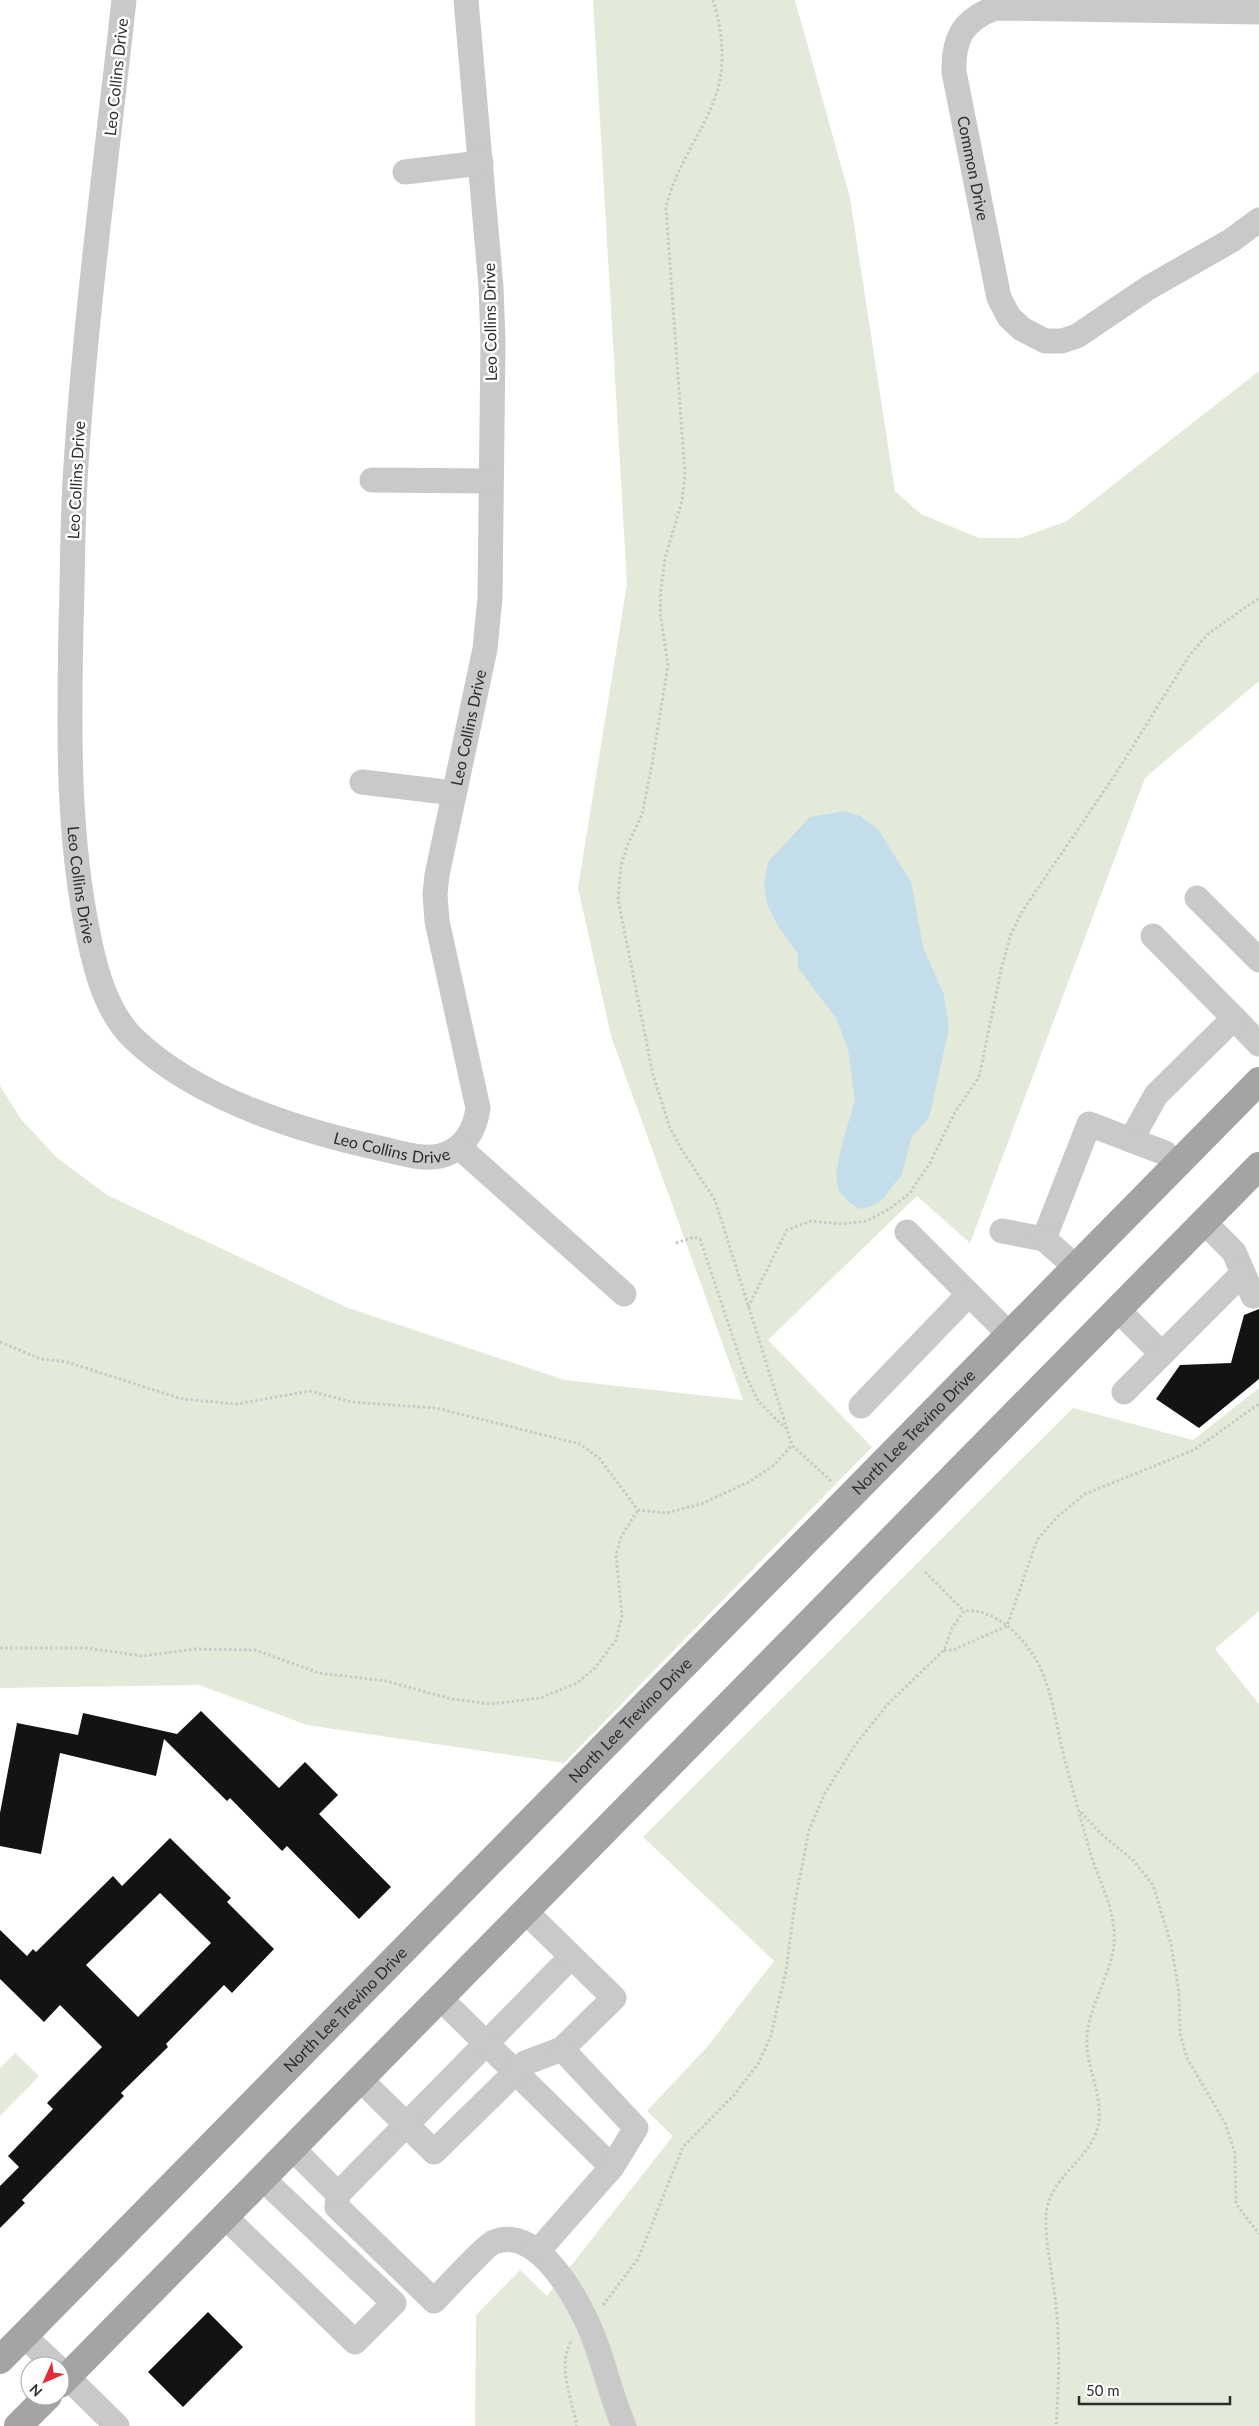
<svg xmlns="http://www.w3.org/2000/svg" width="1259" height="2426" font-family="Lato,sans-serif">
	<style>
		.green { fill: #e3ead9 }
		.water { fill: #c4ddeb }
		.building { fill: #131313; fill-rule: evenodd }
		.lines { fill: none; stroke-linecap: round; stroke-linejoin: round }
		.path { stroke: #c9c9c9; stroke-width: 3; stroke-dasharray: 2.5 2.5; stroke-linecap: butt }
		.minor { stroke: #c9c9c9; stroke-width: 25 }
		.major { stroke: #a4a4a4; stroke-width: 28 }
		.labels { text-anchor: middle; stroke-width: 5; stroke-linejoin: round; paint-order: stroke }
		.street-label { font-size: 16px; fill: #2c2c2c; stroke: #fff }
	</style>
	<rect width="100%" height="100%" fill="#fff"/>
	<g class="green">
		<polygon points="593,0 795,0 850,198 895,491 921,514 979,538 1021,538 1067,521 1259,371 1259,681 1145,778 970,1243 917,1196 768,1340 872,1447 564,1763 307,1725 199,1685 0,1688 0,1086 21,1119 56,1157 107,1195 348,1308 565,1380 743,1400 611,1036 578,888 627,584"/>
		<polygon points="1259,1388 1259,1611 1215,1649 1259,1704 1259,2426 475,2426 476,2315 520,2270 547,2296 673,2136 647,2111 707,2047 774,1961 643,1837 1073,1408 1193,1440"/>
		<polygon points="15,2053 39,2076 0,2116 0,2068"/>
	</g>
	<polygon class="water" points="844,811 860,816 878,829 911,882 923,947 944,995 949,1028 929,1118 912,1136 902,1174 882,1200 872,1206 860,1209 851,1204 838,1190 836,1173 842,1144 855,1100 848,1049 836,1018 798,968 798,954 777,924 767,904 764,884 768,862 810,817"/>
	<g class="building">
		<polygon points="1259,1309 1259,1379 1199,1428 1156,1399 1180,1365 1231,1363 1244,1315"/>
		<polygon points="201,1711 279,1788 305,1762 338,1795 319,1814 391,1887 359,1919 287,1846 282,1851 230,1798 227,1801 164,1739 156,1776 60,1753 41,1854 0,1846 0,1813 17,1723 78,1735 83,1713 177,1734"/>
		<path d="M 170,1838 L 231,1898 L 227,1902 L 274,1949 L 232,1993 L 224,1985 L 166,2044 L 168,2047 L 121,2093 L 124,2096 L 22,2200 L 25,2203 L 0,2228 L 0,2186 L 19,2167 L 8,2156 L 53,2109 L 47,2103 L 102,2047 L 60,2005 L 44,2022 L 0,1979 L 0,1930 L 27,1956 L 33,1949 L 36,1952 L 113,1876 L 122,1886 ZM 160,1893 L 211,1943 L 138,2017 L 86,1965 Z"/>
		<polygon points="208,2312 243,2347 183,2407 148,2372"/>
	</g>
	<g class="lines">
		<g class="path">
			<path d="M 713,0 C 722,28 726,63 717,92 C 704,132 675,166 666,208 L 685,475 L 682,501 L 665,558 L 661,588 L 660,613 L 668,665 L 652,764 L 642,815 L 627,846 L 621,866 L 618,899 L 653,1075 L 670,1128 L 682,1150 L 715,1200 L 792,1445 L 831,1481"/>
			<polyline points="676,1243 694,1237 700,1239 746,1376 758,1401 785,1428"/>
			<polyline points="748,1307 787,1230 811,1221 842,1224 867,1221 892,1207 909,1194 930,1163 955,1112 979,1077 1002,966 1011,934 1023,910 1115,775 1189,656 1209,633 1259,598"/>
			<polyline points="0,1342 41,1359 67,1362 182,1399 237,1404 310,1391 351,1402 436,1408 580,1444 600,1459 638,1510 666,1513 701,1504 749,1482 774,1465 792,1445"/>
			<polyline points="925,1572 964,1611"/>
			<polyline points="0,1648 87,1648 142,1656 195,1649 255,1650 319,1673 386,1681 452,1699 491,1704 540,1698 577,1683 595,1668 616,1640 622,1616 616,1555 621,1537 638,1510"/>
			<polyline points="944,1650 953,1650 1007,1626 1037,1540 1057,1517 1085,1494 1194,1450 1259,1404"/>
			<polyline points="1081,1812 1101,1834 1133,1860 1153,1885 1171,1944 1179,1992 1180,2034 1187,2058 1225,2123 1235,2153 1236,2204 1259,2234"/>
			<path d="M 603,2305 L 638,2259 L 683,2147 L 735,2094 L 758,2064 L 770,2039 L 786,1971 L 795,1902 L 809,1830 L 825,1793 L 855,1745 L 888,1704 L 944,1650 L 952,1628 L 964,1611 C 994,1608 1020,1634 1035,1658 C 1052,1686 1055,1721 1063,1752 C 1071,1785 1081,1819 1090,1852 C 1098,1878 1111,1901 1114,1929 C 1118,1967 1090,1999 1087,2036 C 1085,2065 1102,2092 1099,2120 C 1095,2159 1048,2175 1046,2216 C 1045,2245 1053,2276 1056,2305 C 1060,2345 1059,2386 1056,2426"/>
			<path d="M 571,2342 C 557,2364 572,2401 577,2426"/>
		</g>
		<g class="minor">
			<path id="s1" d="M 124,0 C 107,155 86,310 76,465 C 72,518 73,572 71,625 C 69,730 67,835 89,938 C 96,972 107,1012 132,1037 C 194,1098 300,1131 383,1149 C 401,1153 422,1160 440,1156 C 464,1150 475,1130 478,1108 L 437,921 L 435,894 L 437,875 L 485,649 L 490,598 L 493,341 L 491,287 L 466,0"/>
			<path id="s2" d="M 1259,12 L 995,8 C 963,20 953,38 954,72 L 999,298 L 1009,317 L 1022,329 L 1045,341 L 1062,341 L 1077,336 L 1148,288 L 1232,240 L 1259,220"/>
			<polyline points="405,172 481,163"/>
			<polyline points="372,480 490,481"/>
			<polyline points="362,782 454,793"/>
			<polyline points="1197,898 1259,960"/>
			<polyline points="1234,1018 1259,1044"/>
			<polyline points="1131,1140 1156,1095 1234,1018 1153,936"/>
			<polyline points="459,1147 624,1294"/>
			<polyline points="1204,1222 1234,1252 1253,1296"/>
			<polyline points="1002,1231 1044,1239 1089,1124 1165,1153 1178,1165"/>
			<polyline points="907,1232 1010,1335"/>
			<polyline points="1044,1239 1077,1268"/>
			<polyline points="1118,1310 1162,1354"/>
			<polyline points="1124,1392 1243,1273"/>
			<polyline points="861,1406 969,1294"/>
			<path d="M 571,1957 L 338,2194 L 337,2207 L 434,2301 C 444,2291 486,2245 494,2242 C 536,2226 573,2292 587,2322 C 603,2355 609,2393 624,2426"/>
			<polyline points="440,1998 612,2167"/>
			<polyline points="360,2079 434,2152 525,2063 562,2049 614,1998 525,1911"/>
			<polyline points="292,2148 338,2194"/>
			<polyline points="224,2216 355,2342 394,2303 262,2178"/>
			<polyline points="538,2251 612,2167 636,2128 562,2049"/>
			<polyline points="24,2336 56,2366"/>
			<polyline points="60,2370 117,2426"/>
		</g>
		<g class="major">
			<path id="s3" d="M 0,2360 L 1259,1081"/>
			<polyline points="60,2384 1259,1166"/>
			<polyline points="18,2426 48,2396"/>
		</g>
	</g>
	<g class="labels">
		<g class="street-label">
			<text transform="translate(116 77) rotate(-84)" y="6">Leo Collins Drive</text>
			<text dy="6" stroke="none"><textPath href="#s2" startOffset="445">Common Drive</textPath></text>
			<text transform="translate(490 322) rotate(-91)" y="6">Leo Collins Drive</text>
			<text transform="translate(76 480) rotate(-87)" y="6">Leo Collins Drive</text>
			<text dy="6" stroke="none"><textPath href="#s1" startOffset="1841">Leo Collins Drive</textPath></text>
			<text dy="6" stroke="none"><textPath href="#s1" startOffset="888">Leo Collins Drive</textPath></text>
			<text dy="6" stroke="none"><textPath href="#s1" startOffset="1338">Leo Collins Drive</textPath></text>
			<text dy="6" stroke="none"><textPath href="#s3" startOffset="1302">North Lee Trevino Drive</textPath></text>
			<text dy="6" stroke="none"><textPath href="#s3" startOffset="898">North Lee Trevino Drive</textPath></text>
			<text dy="6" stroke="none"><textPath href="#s3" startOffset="492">North Lee Trevino Drive</textPath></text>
		</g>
	</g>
	<g transform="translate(45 2381) rotate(225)"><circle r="24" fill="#ffffff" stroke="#ababab"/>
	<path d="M0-4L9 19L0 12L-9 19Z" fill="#e8293a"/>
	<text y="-8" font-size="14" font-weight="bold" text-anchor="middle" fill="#2c2c2c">N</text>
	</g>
	<path d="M1079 2396v8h151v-8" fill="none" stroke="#2c2c2c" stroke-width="2.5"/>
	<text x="1086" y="2396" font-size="15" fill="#2c2c2c" stroke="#ffffff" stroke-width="4" paint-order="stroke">50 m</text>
</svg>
